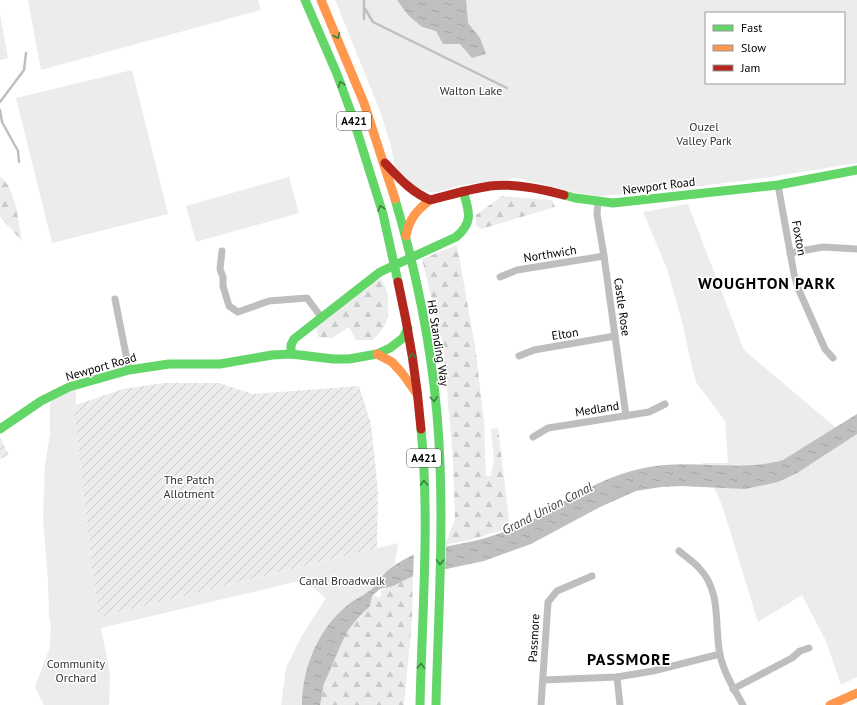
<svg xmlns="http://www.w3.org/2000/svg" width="857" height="705" font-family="'PT Sans',sans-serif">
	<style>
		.forest { fill: url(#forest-firs) }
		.park { fill: #ececec; fill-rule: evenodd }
		.garden { fill: url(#garden-furrows) }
		.water { fill: url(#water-ripples) }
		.pier { fill: #fff }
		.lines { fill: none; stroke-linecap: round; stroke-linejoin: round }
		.stream { stroke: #bfbfbf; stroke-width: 2.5 }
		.street { stroke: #bebebe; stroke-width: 7 }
		.fast { stroke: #63d668; stroke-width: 9 }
		.slow { stroke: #ff974d; stroke-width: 9 }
		.jam { stroke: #b3261e; stroke-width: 9 }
		.oneway { stroke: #3b803e }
		.labels { text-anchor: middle; stroke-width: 3; stroke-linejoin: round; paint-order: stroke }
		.shield { fill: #fff; stroke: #4c4c4c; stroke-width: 1 }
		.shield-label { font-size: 11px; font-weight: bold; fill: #000 }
		.park-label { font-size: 12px; fill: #333; stroke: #fff }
		.street-label { font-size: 12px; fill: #000; stroke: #fff }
		.water-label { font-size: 13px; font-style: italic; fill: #444; stroke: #fff }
		.district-label { font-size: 16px; font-weight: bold; letter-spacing: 1px; fill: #000; stroke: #fff }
	</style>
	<defs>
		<pattern id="forest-firs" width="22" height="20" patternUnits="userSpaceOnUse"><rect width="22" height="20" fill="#ececec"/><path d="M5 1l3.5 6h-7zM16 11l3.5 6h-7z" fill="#c9c9c9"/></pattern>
		<pattern id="garden-furrows" width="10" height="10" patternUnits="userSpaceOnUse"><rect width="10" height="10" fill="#ececec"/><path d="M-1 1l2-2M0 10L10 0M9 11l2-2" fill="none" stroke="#c9c9c9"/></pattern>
		<pattern id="water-ripples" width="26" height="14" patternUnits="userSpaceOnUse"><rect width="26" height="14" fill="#bfbfbf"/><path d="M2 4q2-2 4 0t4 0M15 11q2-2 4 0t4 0" fill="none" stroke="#a2a2a2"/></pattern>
	</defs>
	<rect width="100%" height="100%" fill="#fff"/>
	<g class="forest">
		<polygon points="0,176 9,186 16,207 22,241 0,217"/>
		<polygon points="502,196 552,200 555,207 481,229 476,226 476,215"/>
		<polygon points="457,245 475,346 484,421 486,476 491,476 494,458 491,429 498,428 510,528 469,540 445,545 455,519 453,459 443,345 422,259"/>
		<path d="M 381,279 C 387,289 388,292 388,303 C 389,323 386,326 373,340 L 356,340 L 349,327 L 332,338 L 318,337 L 316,328 L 368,285 Z"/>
		<path d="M 413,576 L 412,620 L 404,705 L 320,705 C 323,682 337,647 350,628 C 356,620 363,615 369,607 C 371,605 371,600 372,596 L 375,595 L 379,598 L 382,594 L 380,592 C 386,586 404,581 413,576 Z"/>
	</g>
	<g class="park">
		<polygon points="28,0 258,0 261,10 41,70"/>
		<path d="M 335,0 L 857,0 L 857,163 L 771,177 L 654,192 L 599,196 L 582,194 L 516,178 L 462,185 L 438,192 L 428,192 L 419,189 L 412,186 L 395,167 L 391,146 L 380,111 ZM 706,13 L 844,13 L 844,83 L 706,83 Z"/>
		<polygon points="0,14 8,58 0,60"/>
		<polygon points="132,70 168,214 52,243 16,98"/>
		<polygon points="289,177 299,213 196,242 186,206"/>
		<polygon points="688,204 744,350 835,427 857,431 857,677 841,685 826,641 802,595 758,622 722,505 702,463 728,463 725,421 696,382 691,363 683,325 667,269 643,212"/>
		<polygon points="76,385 76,405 74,412 93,576 99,617 398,543 395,564 382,575 376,586 320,638 307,671 303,688 302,705 281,705 286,668 301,637 326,598 303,580 101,628 110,674 109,705 44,705 35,687 49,650 51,628 49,616 48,582 43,519 45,465 50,434 50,405 54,394"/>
	</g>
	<g class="garden">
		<polygon points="164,383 219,383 253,394 359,386 371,424 378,490 377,548 99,617 93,576 74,412 76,405 123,389"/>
		<polygon points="0,438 9,455 0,459"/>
	</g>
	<g class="water">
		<polygon points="397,0 466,0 468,23 480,38 486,54 472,58 460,44 443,44 436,31 422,27 408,15"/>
		<path d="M 857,414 L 857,434 L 797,473 L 778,482 L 745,489 L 682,486 L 661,487 L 636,491 L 600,507 L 531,544 L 484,561 L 413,576 L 393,586 L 380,589 L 372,596 L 370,606 L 358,618 L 349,629 L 342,642 L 324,684 L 320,705 L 302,705 C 302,668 319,627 349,604 C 357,598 367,594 374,587 C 378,583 380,579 383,575 C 390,567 404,559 413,555 C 434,548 457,545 478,540 C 495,535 513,529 530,521 C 539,517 547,511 556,506 C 584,490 612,474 644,468 C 690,458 738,473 783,460 Z"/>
	</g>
	<polygon class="pier" points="446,544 445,571 413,578 414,553"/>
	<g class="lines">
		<g class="stream">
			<polyline points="364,0 364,7 373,22 507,88"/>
			<polyline points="364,19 364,8"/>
			<polyline points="0,102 24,70 26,53"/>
			<polyline points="0,110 2,122 18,151 19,162"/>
		</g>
		<g class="street">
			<polyline points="778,185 794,274 798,288 825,349 833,358"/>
			<polyline points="598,201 597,214 604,256 626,416"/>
			<polyline points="222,251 220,269 223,277 223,286 229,306 238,312 269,301 307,298 321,317"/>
			<polyline points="790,253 823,247 857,249"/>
			<polyline points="500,277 517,270 604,256"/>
			<polyline points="115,299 129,370"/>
			<polyline points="519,356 534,350 615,336"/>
			<polyline points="533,437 548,428 649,412 665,404"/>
			<path d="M 679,551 C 686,557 694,562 700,569 C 722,593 714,625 720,655 C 724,673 734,689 743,705"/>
			<polyline points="617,677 620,705"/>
			<polyline points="543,680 617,677 653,671 720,654"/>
			<polyline points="733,689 792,658 800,651 809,648"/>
			<polyline points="541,705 548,602 557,591 592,576"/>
		</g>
		<g class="fast">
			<polyline points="305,0 337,74 352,115 383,214 398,282"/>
			<polyline points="564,195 575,198 613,203 778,185 857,170"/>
			<path d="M 395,199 C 420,284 437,374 440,463 C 443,544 438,625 436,705"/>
			<path d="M 291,354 L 291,345 L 294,339 L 380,272 L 456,237 C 474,222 469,211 463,191"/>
			<polyline points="0,429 41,401 69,387 129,370 169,364 220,364 272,355 291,354 333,359 349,359 377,354 390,348 403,338 408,328"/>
			<path d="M 420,705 C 422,614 430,520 421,429"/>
		</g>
		<g class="slow">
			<polyline points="321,0 364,103 395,199"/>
			<path d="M 406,236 C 409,219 417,210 430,200"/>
			<polyline points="377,354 392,362 402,373 417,394"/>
			<polyline points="830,705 857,693"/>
		</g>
		<g class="jam">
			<path d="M 385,163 C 400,179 410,191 430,200 C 450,195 470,189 490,186 C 512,183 542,189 564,195"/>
			<path d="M 398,282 C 409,331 417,380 421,429"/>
		</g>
	</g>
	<defs><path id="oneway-chevron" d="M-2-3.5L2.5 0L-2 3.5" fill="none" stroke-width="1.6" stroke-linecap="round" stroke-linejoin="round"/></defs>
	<g class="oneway">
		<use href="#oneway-chevron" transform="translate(337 36) rotate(67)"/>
		<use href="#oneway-chevron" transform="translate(341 84) rotate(-111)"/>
		<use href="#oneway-chevron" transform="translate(381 208) rotate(-107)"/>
		<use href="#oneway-chevron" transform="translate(412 356) rotate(-99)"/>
		<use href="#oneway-chevron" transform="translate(434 399) rotate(84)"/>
		<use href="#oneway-chevron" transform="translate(424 483) rotate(-91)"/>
		<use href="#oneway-chevron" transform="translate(440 562) rotate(92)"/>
		<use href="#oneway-chevron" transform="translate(421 666) rotate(-88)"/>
	</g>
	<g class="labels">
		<g class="shield">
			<rect x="337" y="112" width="34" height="18" rx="3"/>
			<rect x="407" y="449" width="34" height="18" rx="3"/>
		</g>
		<g class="shield-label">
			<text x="354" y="125">A421</text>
			<text x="424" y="462">A421</text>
		</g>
		<g class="park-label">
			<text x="471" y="95">Walton Lake</text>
			<text x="704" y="131">Ouzel<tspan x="704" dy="14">Valley Park</tspan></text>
			<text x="189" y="484">The Patch<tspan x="189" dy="14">Allotment</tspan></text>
			<text x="342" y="585">Canal Broadwalk</text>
			<text x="76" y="668">Community<tspan x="76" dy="14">Orchard</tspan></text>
		</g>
		<g class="street-label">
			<text transform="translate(659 186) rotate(-7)" y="4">Newport Road</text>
			<text transform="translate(799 238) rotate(80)" y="4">Foxton</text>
			<text transform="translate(550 254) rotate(-9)" y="4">Northwich</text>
			<text transform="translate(622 307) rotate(82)" y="4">Castle Rose</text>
			<text transform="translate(565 334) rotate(-9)" y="4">Elton</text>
			<text transform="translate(438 343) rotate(81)" y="4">H8 Standing Way</text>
			<text transform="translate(101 367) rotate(-16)" y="4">Newport Road</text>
			<text transform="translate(597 409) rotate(-9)" y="4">Medland</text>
			<text transform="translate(534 638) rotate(-87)" y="4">Passmore</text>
		</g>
		<g class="water-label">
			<text transform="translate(547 508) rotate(-27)" y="5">Grand Union Canal</text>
		</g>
		<g class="district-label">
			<text x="767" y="289">WOUGHTON PARK</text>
			<text x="629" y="665">PASSMORE</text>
		</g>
	</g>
	<rect x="705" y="12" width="140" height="72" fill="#ffffff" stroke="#999999"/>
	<rect x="713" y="25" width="20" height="6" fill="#63d668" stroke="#999999"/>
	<text x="741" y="32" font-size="12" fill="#000000">Fast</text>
	<rect x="713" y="45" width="20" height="6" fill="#ff974d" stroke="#999999"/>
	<text x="741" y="52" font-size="12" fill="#000000">Slow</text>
	<rect x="713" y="65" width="20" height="6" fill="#b3261e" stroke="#999999"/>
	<text x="741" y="72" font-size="12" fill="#000000">Jam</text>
</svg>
